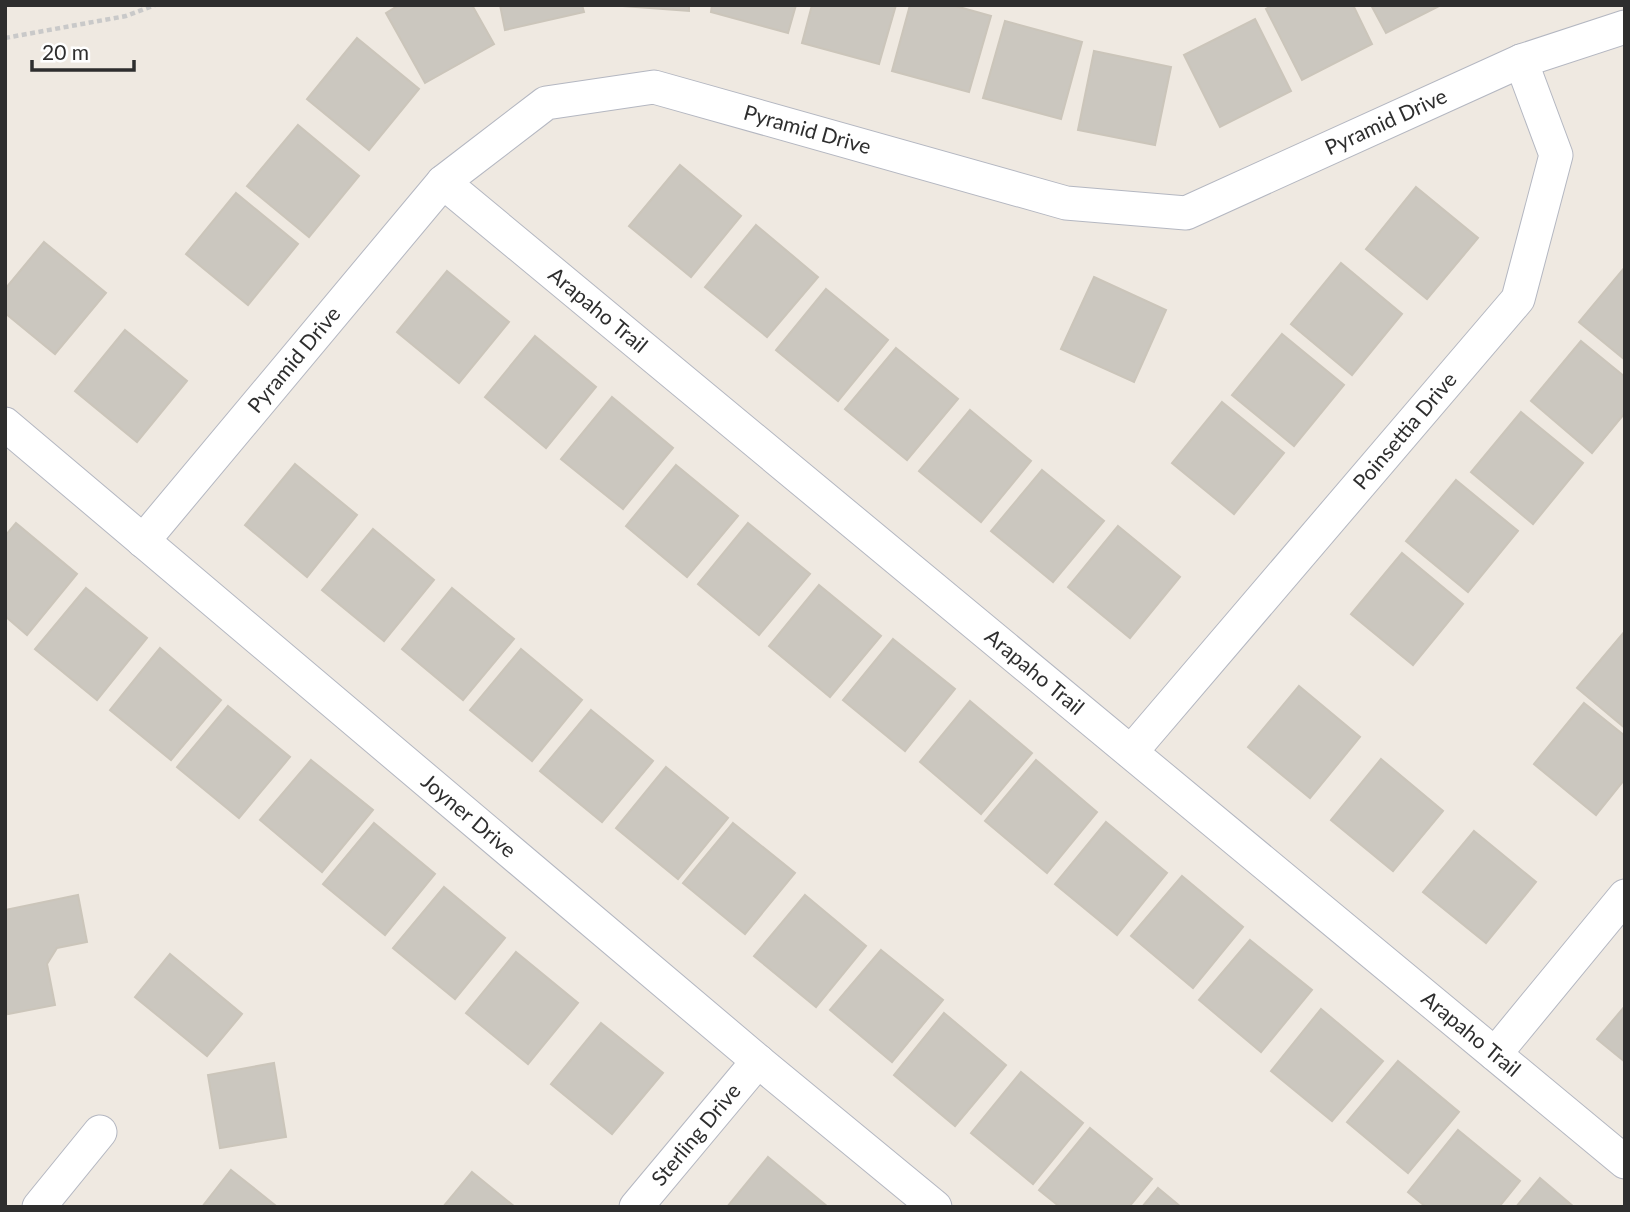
<svg xmlns="http://www.w3.org/2000/svg" width="1630" height="1212" font-family="Lato,sans-serif">
	<style>
		.building { fill: #cbc7bf; stroke: #cbc5ba; stroke-width: 2 }
		.lines { fill: none; stroke-linecap: round; stroke-linejoin: round }
		.street-casing { stroke: #b4b7c1; stroke-width: 35 }
		.path { stroke: #c9c9c9; stroke-width: 4.5; stroke-dasharray: 5 3.5; stroke-linecap: butt }
		.street { stroke: #fff; stroke-width: 33 }
		.labels { text-anchor: middle; stroke-width: 6; stroke-linejoin: round; paint-order: stroke }
		.street-label { font-size: 21px; fill: #2e2e2e; stroke: #fff }
	</style>
	<rect width="100%" height="100%" fill="#efe9e1"/>
	<g class="building">
		<polygon points="399,5 472,5 494,44 425,83 386,13"/>
		<polygon points="500,5 582,5 584,12 505,30"/>
		<polygon points="609,5 689,5 689,11"/>
		<polygon points="712,5 796,5 788,33 711,12"/>
		<polygon points="812,5 896,5 879,64 802,43"/>
		<polygon points="910,5 952,5 991,16 969,92 892,71"/>
		<polygon points="1273,5 1353,5 1372,44 1302,80 1266,9"/>
		<polygon points="1371,5 1441,5 1386,33"/>
		<polygon points="1255,19 1291,91 1220,127 1184,55"/>
		<polygon points="1005,21 1082,42 1061,119 983,98"/>
		<polygon points="357,38 419,89 369,150 307,99"/>
		<polygon points="1094,51 1171,67 1155,145 1078,130"/>
		<polygon points="298,125 359,176 309,237 247,186"/>
		<polygon points="680,165 741,216 691,277 629,226"/>
		<polygon points="1416,187 1478,238 1427,299 1366,249"/>
		<polygon points="236,193 298,244 248,305 186,254"/>
		<polygon points="756,225 818,277 767,337 705,287"/>
		<polygon points="44,242 106,293 55,354 5,313 5,289"/>
		<polygon points="1341,263 1402,314 1352,375 1291,324"/>
		<polygon points="1625,267 1625,360 1579,322"/>
		<polygon points="447,271 509,322 459,383 397,332"/>
		<polygon points="1094,277 1166,310 1134,382 1061,349"/>
		<polygon points="826,289 888,340 838,401 776,350"/>
		<polygon points="125,330 187,381 137,442 75,391"/>
		<polygon points="1282,334 1344,385 1294,446 1232,395"/>
		<polygon points="535,336 596,387 546,448 485,397"/>
		<polygon points="1581,341 1625,377 1625,413 1592,453 1531,401"/>
		<polygon points="896,348 958,399 907,460 845,409"/>
		<polygon points="612,397 673,448 623,509 561,459"/>
		<polygon points="1222,402 1284,453 1234,514 1172,463"/>
		<polygon points="970,410 1031,461 981,522 919,471"/>
		<polygon points="1521,412 1583,463 1533,524 1471,472"/>
		<polygon points="295,464 357,515 307,577 245,525"/>
		<polygon points="676,465 738,516 687,577 626,526"/>
		<polygon points="1042,470 1104,521 1053,582 991,531"/>
		<polygon points="1456,480 1518,531 1468,592 1406,541"/>
		<polygon points="16,523 77,574 27,635 5,616 5,536"/>
		<polygon points="748,523 810,574 759,635 698,584"/>
		<polygon points="1118,526 1180,577 1130,638 1068,587"/>
		<polygon points="373,529 434,580 384,641 322,590"/>
		<polygon points="1402,553 1463,604 1413,665 1351,614"/>
		<polygon points="819,585 881,636 830,697 769,646"/>
		<polygon points="86,588 147,638 97,700 35,649"/>
		<polygon points="452,588 514,639 463,700 402,649"/>
		<polygon points="1625,631 1625,728 1577,688"/>
		<polygon points="893,639 955,689 905,751 843,700"/>
		<polygon points="160,648 221,700 171,760 110,710"/>
		<polygon points="521,649 582,700 532,761 470,710"/>
		<polygon points="1299,686 1360,737 1310,798 1248,747"/>
		<polygon points="970,701 1032,753 981,814 920,762"/>
		<polygon points="1584,703 1625,736 1625,779 1596,815 1534,764"/>
		<polygon points="228,706 290,757 239,818 177,767"/>
		<polygon points="591,710 653,761 602,822 540,771"/>
		<polygon points="1381,759 1443,811 1393,871 1331,820"/>
		<polygon points="311,760 373,810 322,872 260,820"/>
		<polygon points="1036,760 1097,812 1047,873 985,821"/>
		<polygon points="666,767 728,818 678,879 616,828"/>
		<polygon points="1106,822 1167,873 1117,935 1055,884"/>
		<polygon points="374,823 435,874 385,935 323,884"/>
		<polygon points="733,823 795,873 745,934 683,883"/>
		<polygon points="1474,831 1536,882 1486,943 1423,892"/>
		<polygon points="1182,876 1243,927 1193,988 1131,936"/>
		<polygon points="444,887 505,938 455,999 393,948"/>
		<polygon points="78,895 87,942 57,948 47,964 55,1005 8,1014 5,1002 5,910"/>
		<polygon points="805,895 866,946 816,1007 754,956"/>
		<polygon points="1250,940 1312,990 1261,1052 1199,1000"/>
		<polygon points="881,950 943,1000 892,1062 830,1010"/>
		<polygon points="516,952 578,1003 528,1064 466,1013"/>
		<polygon points="170,954 242,1014 207,1056 135,997"/>
		<polygon points="1625,1006 1625,1062 1597,1039"/>
		<polygon points="1321,1009 1383,1061 1332,1121 1271,1071"/>
		<polygon points="944,1013 1006,1065 955,1126 894,1075"/>
		<polygon points="601,1023 663,1073 612,1134 551,1084"/>
		<polygon points="1398,1061 1459,1112 1408,1173 1347,1122"/>
		<polygon points="274,1063 286,1137 220,1148 208,1075"/>
		<polygon points="1021,1072 1083,1123 1033,1184 971,1133"/>
		<polygon points="1090,1128 1152,1179 1129,1207 1060,1207 1039,1190"/>
		<polygon points="1458,1130 1520,1181 1499,1207 1426,1207 1408,1192"/>
		<polygon points="768,1157 828,1207 727,1207"/>
		<polygon points="231,1170 275,1205 273,1207 202,1207"/>
		<polygon points="472,1172 515,1207 443,1207"/>
		<polygon points="1540,1178 1574,1207 1516,1207"/>
		<polygon points="1158,1188 1181,1207 1142,1207"/>
	</g>
	<g class="lines">
		<defs>
			<g id="street">
				<path id="s1" d="M 443,182 L 1625,1162"/>
				<path id="s2" d="M 5,424 L 758,1061 L 935,1207"/>
				<path id="s3" d="M 143,541 L 443,182 L 546,103 L 654,87 L 1066,203 L 1186,213 L 1521,61 L 1625,27"/>
				<path id="s4" d="M 1131,752 L 1518,299 L 1556,155 L 1521,61"/>
				<polyline points="1495,1054 1625,896"/>
				<polyline points="39,1207 100,1132"/>
				<path id="s5" d="M 636,1207 L 758,1061"/>
			</g>
		</defs>
		<use href="#street" class="street-casing"/>
		<polyline class="path" points="5,38 126,16 155,5"/>
		<use href="#street" class="street"/>
	</g>
	<g class="labels">
		<g class="street-label">
			<text dy="7" stroke="none"><textPath href="#s3" startOffset="1475">Pyramid Drive</textPath></text>
			<text dy="7" stroke="none"><textPath href="#s3" startOffset="866">Pyramid Drive</textPath></text>
			<text dy="7" stroke="none"><textPath href="#s1" startOffset="201">Arapaho Trail</textPath></text>
			<text dy="7" stroke="none"><textPath href="#s3" startOffset="236">Pyramid Drive</textPath></text>
			<text dy="7" stroke="none"><textPath href="#s4" startOffset="422">Poinsettia Drive</textPath></text>
			<text dy="7" stroke="none"><textPath href="#s1" startOffset="768">Arapaho Trail</textPath></text>
			<text dy="7" stroke="none"><textPath href="#s2" startOffset="607">Joyner Drive</textPath></text>
			<text dy="7" stroke="none"><textPath href="#s1" startOffset="1335">Arapaho Trail</textPath></text>
			<text dy="7" stroke="none"><textPath href="#s5" startOffset="94">Sterling Drive</textPath></text>
		</g>
	</g>
	<rect width="1630" height="1212" fill="none" stroke="#2e2e2e" stroke-width="14"/>
	<path d="M32 60v10h102v-10" fill="none" stroke="#2e2e2e" stroke-width="3.5"/>
	<text x="42" y="60" font-size="21" fill="#2e2e2e" stroke="#ffffff" stroke-width="5" paint-order="stroke">20 m</text>
</svg>
